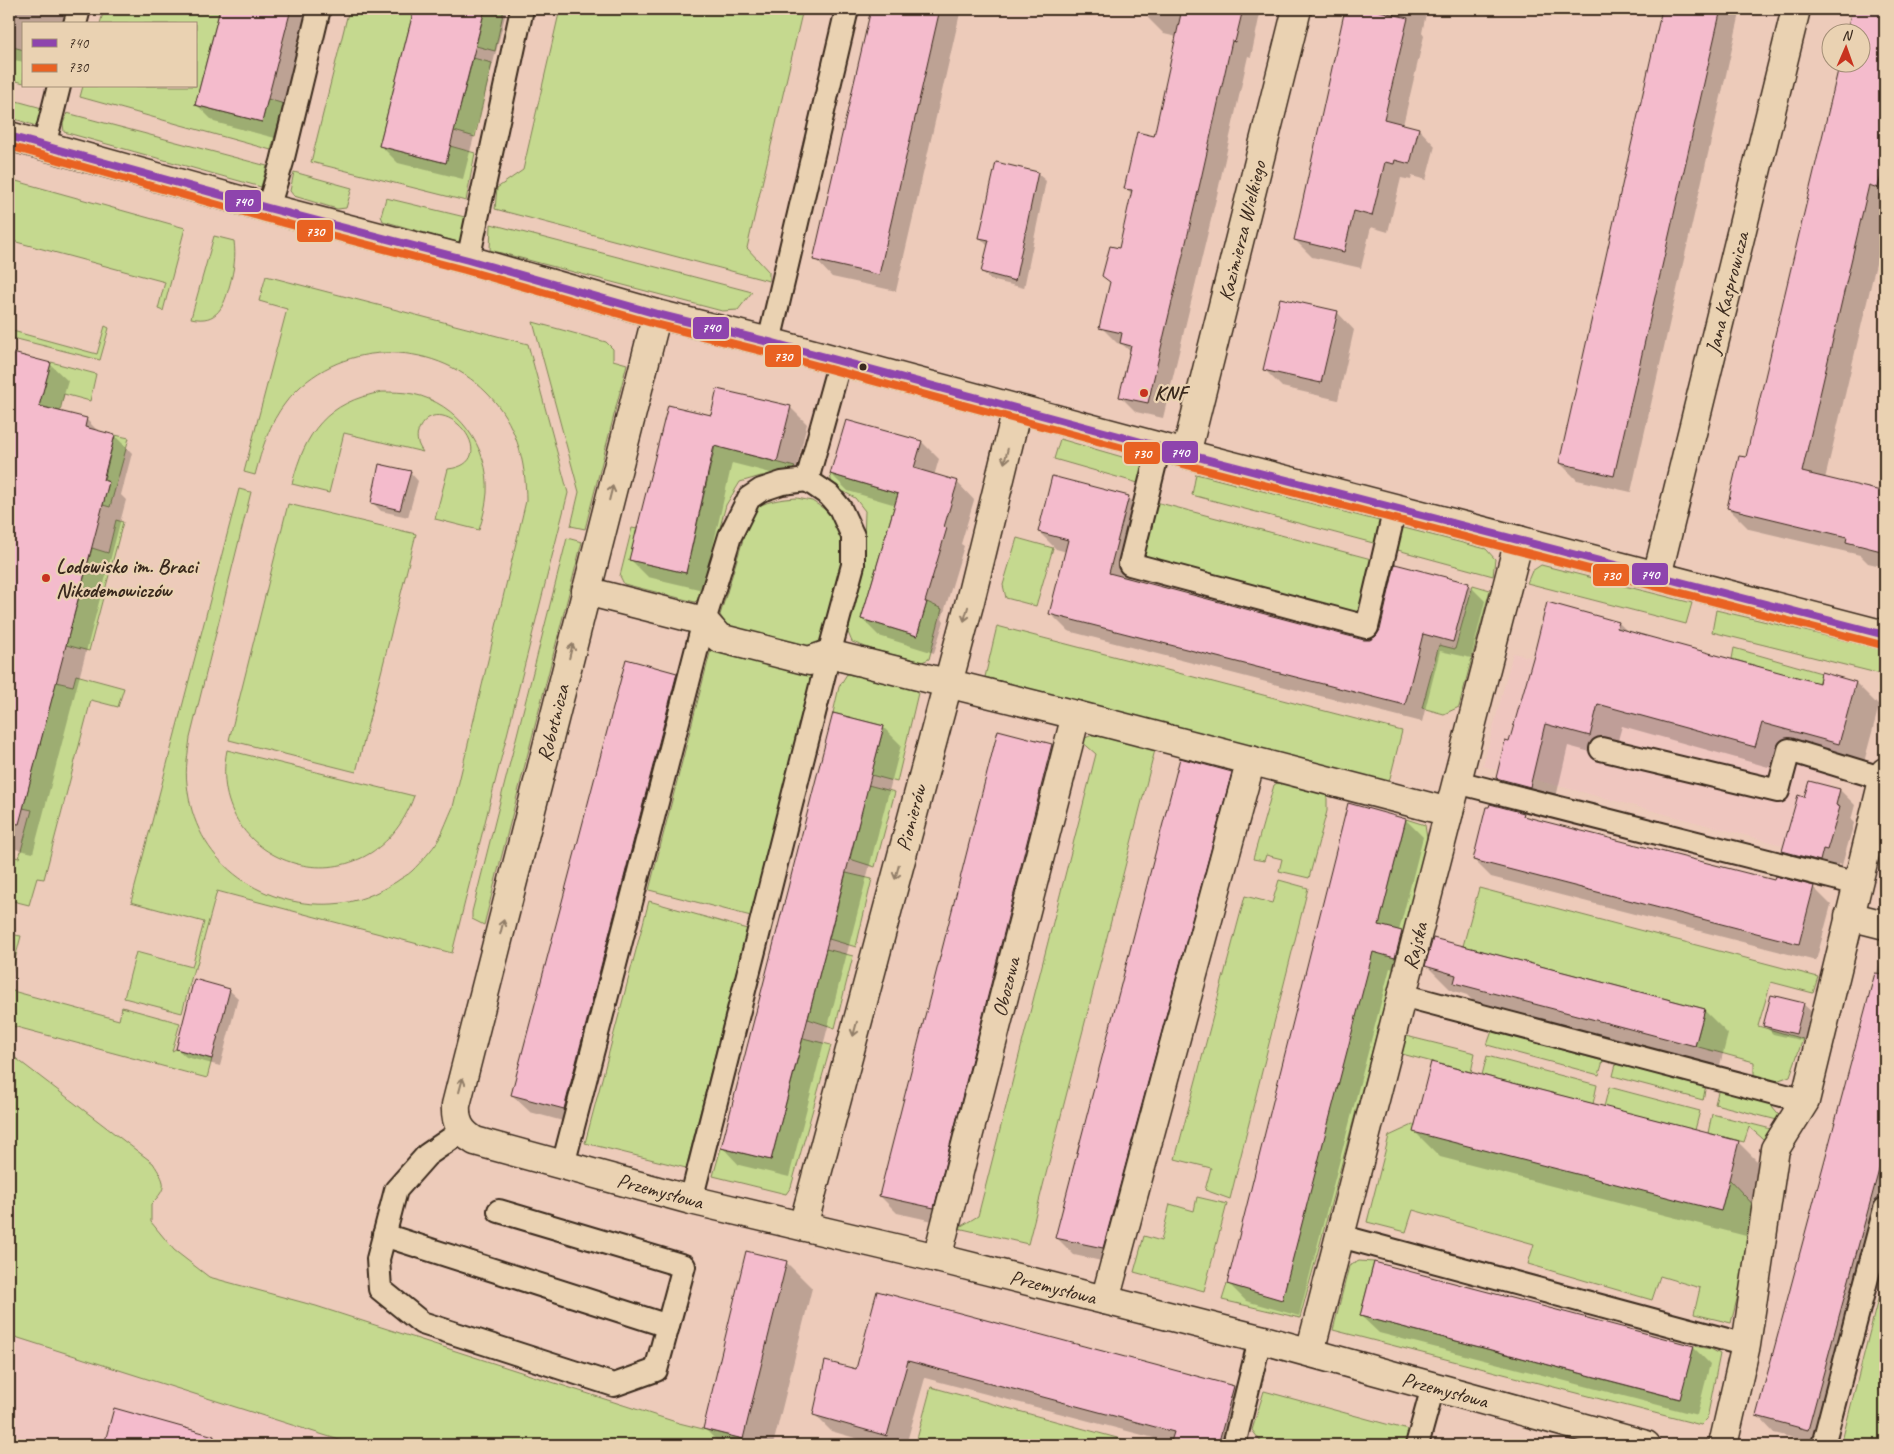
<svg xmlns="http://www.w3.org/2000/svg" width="1894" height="1454" font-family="Caveat,sans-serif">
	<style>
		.built { fill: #efc6bf }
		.green { fill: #c5d98f; stroke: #808256 }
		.shadow { fill: #0003 }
		.building { fill: #f4bbcc; stroke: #3b2a1e }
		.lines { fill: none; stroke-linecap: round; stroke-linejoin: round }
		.service-casing { stroke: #3b2a1e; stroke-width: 26 }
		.minor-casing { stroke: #3b2a1e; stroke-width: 31 }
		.service { stroke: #ead2b2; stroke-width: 22 }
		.minor { stroke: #ead2b2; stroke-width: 28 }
		.bus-1-casing { stroke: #ead2b2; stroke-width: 11 }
		.bus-2-casing { stroke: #ead2b2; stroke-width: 11 }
		.bus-1 { stroke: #8e44ad; stroke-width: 8 }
		.bus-2 { stroke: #e96222; stroke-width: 8 }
		.oneway { stroke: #927e68 }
		.bus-dot { fill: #3b2a1e; stroke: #ead2b2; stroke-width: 2 }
		.poi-dot { fill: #c8321e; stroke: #ead2b2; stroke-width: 2 }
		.labels { text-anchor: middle; stroke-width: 4.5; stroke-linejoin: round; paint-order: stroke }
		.street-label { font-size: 21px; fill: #3b2a1e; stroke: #ead2b2 }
		.poi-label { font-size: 21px; font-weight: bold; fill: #3b2a1e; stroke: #ead2b2; text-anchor: start }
		.line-badge { stroke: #ead2b2; stroke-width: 2 }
		.badge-label { font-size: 14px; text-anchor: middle; font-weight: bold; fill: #fff }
	</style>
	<rect width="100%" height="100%" fill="#edcbba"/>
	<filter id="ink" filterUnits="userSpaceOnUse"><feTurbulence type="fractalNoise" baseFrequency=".02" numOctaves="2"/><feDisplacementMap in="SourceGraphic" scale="10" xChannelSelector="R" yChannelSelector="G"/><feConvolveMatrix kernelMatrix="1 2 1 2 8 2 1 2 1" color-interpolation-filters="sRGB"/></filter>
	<g filter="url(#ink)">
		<g class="built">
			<polygon points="1547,602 1619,622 1616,631 1667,645 1668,642 1776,672 1812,708 1821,673 1856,682 1829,786 1840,789 1836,805 1840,807 1824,856 1483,766 1513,653 1533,658"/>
			<polygon points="9,1335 355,1445 9,1445"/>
		</g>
		<g class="green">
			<polygon points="104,9 220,9 195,105 262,122 268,99 284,104 271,150 80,97 83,86 196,86 196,24 100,24"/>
			<polygon points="349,9 414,9 379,146 446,163 450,146 475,153 466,201 311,162"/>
			<polygon points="485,9 504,9 495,51 476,46"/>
			<polygon points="560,9 803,9 747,248 769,272 769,281 495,209 497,188 523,170"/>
			<polygon points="9,46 24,50 24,83 9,79"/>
			<polygon points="473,58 492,63 475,137 454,131"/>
			<polygon points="9,99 42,108 36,126 9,117"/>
			<polygon points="67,113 267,166 261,187 64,132 63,124"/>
			<polygon points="294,172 352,188 346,208 337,209 294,196 290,191"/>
			<polygon points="9,179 185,228 163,311 158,309 165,282 9,240"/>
			<polygon points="386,198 469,218 463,239 457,242 383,221 381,216"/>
			<polygon points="491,224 752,292 738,310 722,311 490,250"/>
			<path d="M 214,236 L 234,241 C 236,257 234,269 230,284 C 224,306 218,324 191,318 Z"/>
			<path d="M 266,276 L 528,344 L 568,493 L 452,953 L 217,891 L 196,968 L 194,968 L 182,1013 L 124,998 L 136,952 L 192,967 L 204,922 L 131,902 L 239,489 L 251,492 L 190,738 C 188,754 185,768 187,784 C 194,860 258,908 332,904 C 356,903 376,894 396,882 C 401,878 408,875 412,871 C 421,862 432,850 439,839 C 444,829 448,818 453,807 L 526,501 C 526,461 516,422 487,393 C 432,337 336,339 286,402 C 269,423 262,449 255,475 L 244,472 L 287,309 L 259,301 Z"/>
			<polygon points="533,322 606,342 613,349 613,360 627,364 585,529 571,526 579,492"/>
			<polygon points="105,326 109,328 100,360 9,337 9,330 97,354"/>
			<polygon points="51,362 96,374 90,401 64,394 60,411 39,406"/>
			<path d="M 382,392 C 392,392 403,392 413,394 C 457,403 490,447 487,493 C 486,505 483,518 479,530 L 435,519 L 448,469 C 506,463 443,387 420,427 C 415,436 417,444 423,452 L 344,433 L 329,493 L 292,484 C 305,432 327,402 382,392 Z"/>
			<polygon points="115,435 129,438 110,507 103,505 109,482 104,480"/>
			<polygon points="1060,439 1143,463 1138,483 1054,459"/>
			<polygon points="715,446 795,467 786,477 761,476 740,482 726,505 701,597 695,602 624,584 620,576 632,528 637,529 630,560 686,573"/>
			<polygon points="830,474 898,494 861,619 917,636 927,602 942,609 929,659 922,662 874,650 852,642 847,630 847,617 864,543 865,511 855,498 832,485"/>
			<polygon points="1196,474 1383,522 1377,544 1192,495"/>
			<path d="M 797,498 L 812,501 L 832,514 L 847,550 L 822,645 L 808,652 L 730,630 L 720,615 L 752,510 C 765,501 781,499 797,498 Z"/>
			<polygon points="1156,502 1375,560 1360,614 1141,556"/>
			<polygon points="288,504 416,534 356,772 229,740"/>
			<polygon points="116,520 123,522 89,651 66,645 92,548 108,553"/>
			<polygon points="1400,527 1486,549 1495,559 1493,576 1394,549"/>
			<polygon points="567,538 582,542 484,925 472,919 472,912"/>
			<polygon points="1017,538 1053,548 1036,606 1006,598 1003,585"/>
			<polygon points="1541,565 1692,603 1686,624 1527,583 1532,571"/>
			<polygon points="1473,585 1490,590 1459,707 1444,714 1422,708 1439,645 1455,649"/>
			<polygon points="1716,610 1885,650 1885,675 1712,632"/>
			<polygon points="997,626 1402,731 1389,782 985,677"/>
			<polygon points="1734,648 1821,673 1812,708 1776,672 1732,659"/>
			<polygon points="711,649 814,676 751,916 649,890"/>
			<polygon points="847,674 911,687 918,693 897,782 871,775 884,726 833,713 839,687"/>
			<polygon points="76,675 124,688 118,707 91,700 44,879 37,878 29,905 9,900 9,863 11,856 19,858 32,810 23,808 56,682 73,686"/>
			<polygon points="1095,734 1115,737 1155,750 1028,1244 958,1228 978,1216 1096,754 1080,740"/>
			<path d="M 227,750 L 414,796 C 370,919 203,868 227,750 Z"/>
			<polygon points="1282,780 1327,793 1327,811 1309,878 1279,871 1282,859 1266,855 1264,861 1253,859 1274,785"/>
			<polygon points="868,785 895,792 875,867 850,859"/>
			<polygon points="1406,819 1425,825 1428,845 1300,1318 1222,1300 1227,1284 1282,1299"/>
			<polygon points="1885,870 1885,905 1879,893"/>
			<polygon points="846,873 872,879 856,947 829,939"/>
			<polygon points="1279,880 1308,888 1230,1199 1205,1190 1211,1168 1175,1159 1245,896 1272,903"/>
			<polygon points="1479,888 1818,977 1813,993 1771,982 1758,1026 1803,1039 1790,1076 1771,1083 1754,1079 1754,1062 1695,1046 1705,1009 1463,946"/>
			<polygon points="649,901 747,929 686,1168 585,1143"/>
			<polygon points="9,934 21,936 9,982"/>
			<polygon points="826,949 853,956 835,1028 808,1019"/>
			<polygon points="9,990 119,1020 122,1007 180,1023 172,1051 176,1049 212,1059 207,1078 9,1025"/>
			<polygon points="1492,1031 1603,1061 1599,1075 1487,1045"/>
			<polygon points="1406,1036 1475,1053 1471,1072 1402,1054"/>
			<polygon points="803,1038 831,1045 791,1187 786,1194 713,1176 721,1148 771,1160"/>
			<path d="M 9,1053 L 153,1163 C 165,1182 169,1187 151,1204 L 151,1222 L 174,1250 L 209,1277 L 316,1306 L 679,1423 L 743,1439 L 751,1445 L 355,1445 L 9,1335 Z"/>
			<polygon points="1487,1056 1597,1085 1593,1104 1482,1075"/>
			<polygon points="1616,1064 1706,1085 1703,1100 1613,1076"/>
			<polygon points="1609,1087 1700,1111 1695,1130 1604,1107"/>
			<polygon points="1719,1088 1767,1100 1781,1117 1781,1121 1715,1104"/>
			<polygon points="1712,1114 1779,1131 1775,1149 1749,1127 1744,1142 1708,1133"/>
			<polygon points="1415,1124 1721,1210 1729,1179 1759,1211 1731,1323 1694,1314 1700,1288 1660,1276 1652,1300 1528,1264 1534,1244 1413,1210 1406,1232 1367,1222 1389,1136"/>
			<polygon points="1197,1197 1227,1204 1204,1291 1134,1272 1144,1236 1161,1241 1170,1204 1194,1211"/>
			<polygon points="1359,1261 1374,1262 1360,1316 1679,1399 1694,1346 1711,1349 1720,1354 1707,1419 1701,1425 1333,1330 1349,1266"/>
			<polygon points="1885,1271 1885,1445 1841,1445"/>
			<polygon points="931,1387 1139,1444 1138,1445 942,1445 917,1439"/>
			<polygon points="1264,1391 1412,1431 1408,1445 1271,1445 1261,1442 1252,1430"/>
		</g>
		<g class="shadow">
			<polygon points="9,9 75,9 72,24 24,24 24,62 9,59"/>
			<polygon points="221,9 312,9 279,139 214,122 197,105"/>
			<polygon points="416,9 507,9 463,179 398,163 381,146"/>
			<polygon points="872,9 961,9 896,291 832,277 815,259"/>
			<polygon points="1150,9 1261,9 1251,57 1248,56 1217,195 1163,418 1136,412 1120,396 1131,352 1123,345 1117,343 1101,327 1132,194 1126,188 1155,137 1177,37 1164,34 1148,18"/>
			<polygon points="1347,9 1427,9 1422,33 1424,36 1403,125 1419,129 1435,146 1426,180 1412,176 1411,180 1401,178 1388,232 1371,227 1361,268 1312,257 1295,240"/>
			<polygon points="1663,9 1741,9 1631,492 1577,480 1560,463"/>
			<polygon points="1854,9 1885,9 1885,226 1825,479 1885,493 1885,567 1868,563 1860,555 1749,529 1728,508 1747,459 1862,62 1862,32 1848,32"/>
			<polygon points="1037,173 1046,181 1024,288 991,280 982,272 988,246 980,238"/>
			<polygon points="1337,312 1354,330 1338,400 1282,387 1264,369"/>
			<polygon points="9,354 50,364 68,381 59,412 86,419 99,432 115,436 132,453 121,495 126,500 33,853 15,849 9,875"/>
			<polygon points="790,407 807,424 794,479 732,463 703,590 648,577 631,560 712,417"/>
			<polygon points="922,442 939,459 934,476 957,482 974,500 961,544 964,546 942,619 944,621 934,653 879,636 862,619 896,505 848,491 831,474"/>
			<polygon points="410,472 418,481 408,517 381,511 372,502"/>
			<polygon points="1128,497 1145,514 1129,580 1363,641 1371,641 1468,584 1485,601 1471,658 1440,651 1422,722 1068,631 1051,614 1067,552 1056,549 1039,532"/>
			<polygon points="1619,623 1628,632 1820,685 1856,683 1879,706 1863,766 1786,745 1779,770 1622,726 1613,758 1568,746 1553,810 1521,801 1498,778 1509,743"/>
			<polygon points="676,674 694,691 581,1126 530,1112 512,1095"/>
			<polygon points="883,727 901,745 789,1177 739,1165 722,1147"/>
			<polygon points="1051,745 1068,762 951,1225 897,1213 880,1196"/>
			<polygon points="1231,773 1248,790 1120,1265 1074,1255 1057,1238"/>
			<polygon points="1840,790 1855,805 1851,820 1854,823 1842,865 1838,864 1836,875 1799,866 1784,851 1805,798"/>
			<polygon points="1523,814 1528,819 1775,881 1813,887 1831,905 1816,961 1491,877 1474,860"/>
			<polygon points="1406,820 1423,837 1399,931 1402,932 1419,949 1412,974 1390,968 1299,1316 1246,1301 1229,1284"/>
			<polygon points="1885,943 1885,1226 1822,1445 1774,1433 1757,1415"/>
			<polygon points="1427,966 1704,1010 1728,1034 1719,1069 1479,1007 1467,995 1451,990"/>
			<polygon points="229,990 238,998 220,1066 186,1057 177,1049"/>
			<polygon points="1803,1004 1812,1012 1804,1041 1773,1034 1765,1026"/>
			<polygon points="1414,1131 1738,1142 1764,1168 1746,1236 1440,1157"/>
			<polygon points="786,1262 812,1288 773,1445 721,1445 704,1428"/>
			<polygon points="878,1293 1234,1387 1251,1404 1240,1445 1172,1445 1173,1443 925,1378 906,1445 879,1445 831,1431 814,1414 857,1371"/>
			<polygon points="1361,1316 1693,1347 1710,1364 1697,1415 1379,1333"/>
			<polygon points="115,1410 242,1445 105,1445"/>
			<polygon points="1433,1440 1453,1445 1431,1445"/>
		</g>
		<g class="building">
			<polygon points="220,9 291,9 262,122 195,105"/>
			<polygon points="414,9 485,9 446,163 379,146"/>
			<polygon points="871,9 940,9 879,275 813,260"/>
			<polygon points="1182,9 1243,9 1235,42 1232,41 1201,179 1148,403 1119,397 1131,346 1120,343 1122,333 1099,328 1110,282 1102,276 1110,246 1119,248 1132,190 1124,189 1137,132 1154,136"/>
			<polygon points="1345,9 1371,9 1408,18 1384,119 1419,128 1410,164 1395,160 1394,164 1385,162 1372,216 1354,211 1344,252 1294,240"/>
			<polygon points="1662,9 1721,9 1614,476 1559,463"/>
			<polygon points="1852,9 1885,9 1885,158 1878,188 1869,185 1802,472 1885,492 1885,552 1846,542 1847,537 1727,508 1739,456 1746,457 1840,62 1862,62 1862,32 1847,32"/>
			<polygon points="996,162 1038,172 1015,281 981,272 989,240 979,238"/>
			<polygon points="1280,298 1338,311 1321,383 1263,370"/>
			<polygon points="9,352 51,363 39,406 87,418 85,427 115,435 103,480 109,482 19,824 9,823"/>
			<polygon points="717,389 791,406 777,462 714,446 686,573 629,560 668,405 711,415"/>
			<polygon points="846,420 922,441 914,468 958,481 944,527 947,528 925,602 927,602 917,636 861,619 898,494 830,474"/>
			<polygon points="379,464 411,471 400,510 371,503"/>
			<polygon points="1052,476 1129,496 1109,573 1364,640 1370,640 1376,636 1380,630 1395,564 1469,583 1453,642 1423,634 1405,705 1049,614 1068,540 1038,532"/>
			<polygon points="1547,602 1619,622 1617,628 1819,683 1821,672 1856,682 1839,744 1762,723 1755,747 1598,704 1590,736 1545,724 1530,787 1496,778 1505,741 1509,742 1533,658"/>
			<polygon points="626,659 677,673 564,1109 511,1095"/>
			<polygon points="833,713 884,726 771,1160 721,1148"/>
			<polygon points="998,730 1052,744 934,1208 879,1196"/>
			<polygon points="1180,758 1232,772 1103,1248 1055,1238"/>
			<polygon points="1809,781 1840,789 1836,805 1840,807 1827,850 1823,849 1820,861 1782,851 1798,795 1804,797"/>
			<polygon points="1348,803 1406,819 1379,925 1402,931 1395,958 1373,952 1282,1300 1227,1284"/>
			<polygon points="1490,804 1524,813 1523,816 1774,880 1775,876 1814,886 1799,944 1473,860 1486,807 1489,807"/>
			<polygon points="1433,938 1705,1009 1695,1046 1454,983 1456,975 1425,966"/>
			<polygon points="1875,973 1885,974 1885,1148 1808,1430 1756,1416"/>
			<polygon points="194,979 230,989 212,1059 176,1049"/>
			<polygon points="1771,995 1804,1003 1796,1034 1763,1026"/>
			<polygon points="1431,1062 1739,1141 1721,1211 1413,1132"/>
			<polygon points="746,1251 787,1261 743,1439 703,1429"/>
			<polygon points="1374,1262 1694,1346 1680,1399 1360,1316"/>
			<polygon points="877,1291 1234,1386 1218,1445 1170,1445 1174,1432 908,1361 887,1436 813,1415 825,1361 856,1369"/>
			<polygon points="114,1408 214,1436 213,1445 104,1445"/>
		</g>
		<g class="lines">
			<defs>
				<g id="service">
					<polyline points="75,24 79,9"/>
					<polyline points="44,146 59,86"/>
					<polyline points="268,208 282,162 319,9"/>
					<polyline points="468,260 522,9"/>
					<polyline points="769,342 847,9"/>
					<polyline points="1159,447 1130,564 1367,627 1395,508"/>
					<polyline points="1601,749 1778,791 1789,750 1884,779"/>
					<polyline points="1457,782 1858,884"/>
					<polyline points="1402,995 1805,1101"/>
					<polyline points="462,1131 427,1155 396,1190 378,1259 380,1289 422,1323 614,1385 656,1370 684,1266 499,1211"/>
					<polyline points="563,1165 704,621 730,536 749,498 761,490 782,483 807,480 840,361"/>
					<polyline points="691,1200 829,654 853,565 853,536 840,508 829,495 807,480"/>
					<polyline points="384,1235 668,1326"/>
					<polyline points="1340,1236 1746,1345"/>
					<polyline points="1237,1445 1235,1441 1260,1339"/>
					<polyline points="1417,1445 1433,1387"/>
					<polyline points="1823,1445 1885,1209"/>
				</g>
				<g id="minor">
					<polyline points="9,136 268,208 468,260 657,314 769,342 1186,454 1885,635"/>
					<path d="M 657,314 L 456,1105 C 455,1122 460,1132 475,1141 L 691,1200 L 937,1258 L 1260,1339 L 1646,1445"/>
					<polyline points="1186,454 1297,9"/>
					<polyline points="1657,576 1796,9"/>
					<polyline points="586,591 704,621 719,638 809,661 829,654 1076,715 1449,812"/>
					<polyline points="1849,916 1885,925"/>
					<polyline points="803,1226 970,601 1017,409"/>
					<polyline points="937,1258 1076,715"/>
					<polyline points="1105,1300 1251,760"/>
					<polyline points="1310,1352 1519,540"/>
					<polyline points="1723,1445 1746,1345 1775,1149 1805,1101 1885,772"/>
				</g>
			</defs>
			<use href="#service" class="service-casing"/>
			<use href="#minor" class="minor-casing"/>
			<use href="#service" class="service"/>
			<use href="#minor" class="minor"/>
			<defs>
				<polyline id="bus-1" points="9,136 268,208 468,260 657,314 769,342 1186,454 1885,635"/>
				<polyline id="bus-2" points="9,146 265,218 465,270 655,324 766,352 1183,464 1882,645"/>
			</defs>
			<use href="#bus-1" class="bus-1-casing"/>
			<use href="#bus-2" class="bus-2-casing"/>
			<use href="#bus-1" class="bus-1"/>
			<use href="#bus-2" class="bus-2"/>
		</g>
		<defs><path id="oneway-shaft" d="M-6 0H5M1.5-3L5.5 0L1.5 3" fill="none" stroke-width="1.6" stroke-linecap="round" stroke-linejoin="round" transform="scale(1.25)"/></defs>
		<g class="oneway">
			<use href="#oneway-shaft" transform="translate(1006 456) rotate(104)"/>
			<use href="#oneway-shaft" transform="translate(611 493) rotate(-76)"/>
			<use href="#oneway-shaft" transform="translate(966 614) rotate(106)"/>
			<use href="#oneway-shaft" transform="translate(571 651) rotate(-76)"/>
			<use href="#oneway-shaft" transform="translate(897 872) rotate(105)"/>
			<use href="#oneway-shaft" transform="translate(502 927) rotate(-76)"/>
			<use href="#oneway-shaft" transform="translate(855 1029) rotate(105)"/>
			<use href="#oneway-shaft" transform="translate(461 1085) rotate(-75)"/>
		</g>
	</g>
	<circle class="bus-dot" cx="863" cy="367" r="4.5"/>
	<g class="poi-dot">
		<circle cx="1144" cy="393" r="5"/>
		<circle cx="46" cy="578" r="5"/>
	</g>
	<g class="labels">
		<g class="street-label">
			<text transform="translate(1242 231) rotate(-76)" y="7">Kazimierza Wielkiego</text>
			<text transform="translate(1727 293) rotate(-76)" y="7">Jana Kasprowicza</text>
			<text transform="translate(553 723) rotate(-76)" y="7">Robotnicza</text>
			<text transform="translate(911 818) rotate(-75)" y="7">Pionierów</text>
			<text transform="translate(1415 946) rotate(-76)" y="7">Rajska</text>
			<text transform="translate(1006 987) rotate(-76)" y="7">Obozowa</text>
			<text transform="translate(660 1191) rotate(15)" y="7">Przemysłowa</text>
			<text transform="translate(1053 1287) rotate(14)" y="7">Przemysłowa</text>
			<text transform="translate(1445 1390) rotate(15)" y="7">Przemysłowa</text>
		</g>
		<g class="poi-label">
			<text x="1154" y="400">KNF</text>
			<text x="56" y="573">Lodowisko im. Braci<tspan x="56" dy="24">Nikodemowiczów</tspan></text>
		</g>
	</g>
	<g class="line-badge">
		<rect x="224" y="189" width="38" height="24" rx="5" fill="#8e44ad"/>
		<rect x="296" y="219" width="38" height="24" rx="5" fill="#e96222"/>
		<rect x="692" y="316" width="38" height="24" rx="5" fill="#8e44ad"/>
		<rect x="764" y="344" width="38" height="24" rx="5" fill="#e96222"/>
		<rect x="1161" y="440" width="38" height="24" rx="5" fill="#8e44ad"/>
		<rect x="1123" y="441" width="38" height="24" rx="5" fill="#e96222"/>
		<rect x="1631" y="562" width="38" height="24" rx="5" fill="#8e44ad"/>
		<rect x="1592" y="563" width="38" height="24" rx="5" fill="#e96222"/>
	</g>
	<g class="badge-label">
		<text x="243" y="206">740</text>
		<text x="315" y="236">730</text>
		<text x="711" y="332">740</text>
		<text x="783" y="361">730</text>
		<text x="1180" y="457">740</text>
		<text x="1142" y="458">730</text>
		<text x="1650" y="579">740</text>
		<text x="1611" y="580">730</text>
	</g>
	<rect width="1894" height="1454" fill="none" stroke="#ead2b2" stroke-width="30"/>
	<rect x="15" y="15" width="1864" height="1424" fill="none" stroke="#3b2a1e" stroke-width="2" filter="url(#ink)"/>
	<rect x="22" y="22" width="175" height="65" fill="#ead2b2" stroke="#a48f77"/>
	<rect x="32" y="39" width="25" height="8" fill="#8e44ad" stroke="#a48f77"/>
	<text x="68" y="48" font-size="15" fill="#3b2a1e">740</text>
	<rect x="32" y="64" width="25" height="8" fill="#e96222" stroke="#a48f77"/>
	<text x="68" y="72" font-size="15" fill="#3b2a1e">730</text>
	<g transform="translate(1846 48) rotate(2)"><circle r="24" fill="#ead2b2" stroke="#a48f77"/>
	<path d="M0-4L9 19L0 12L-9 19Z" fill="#c8321e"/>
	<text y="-8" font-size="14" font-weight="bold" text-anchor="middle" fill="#3b2a1e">N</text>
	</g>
</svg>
